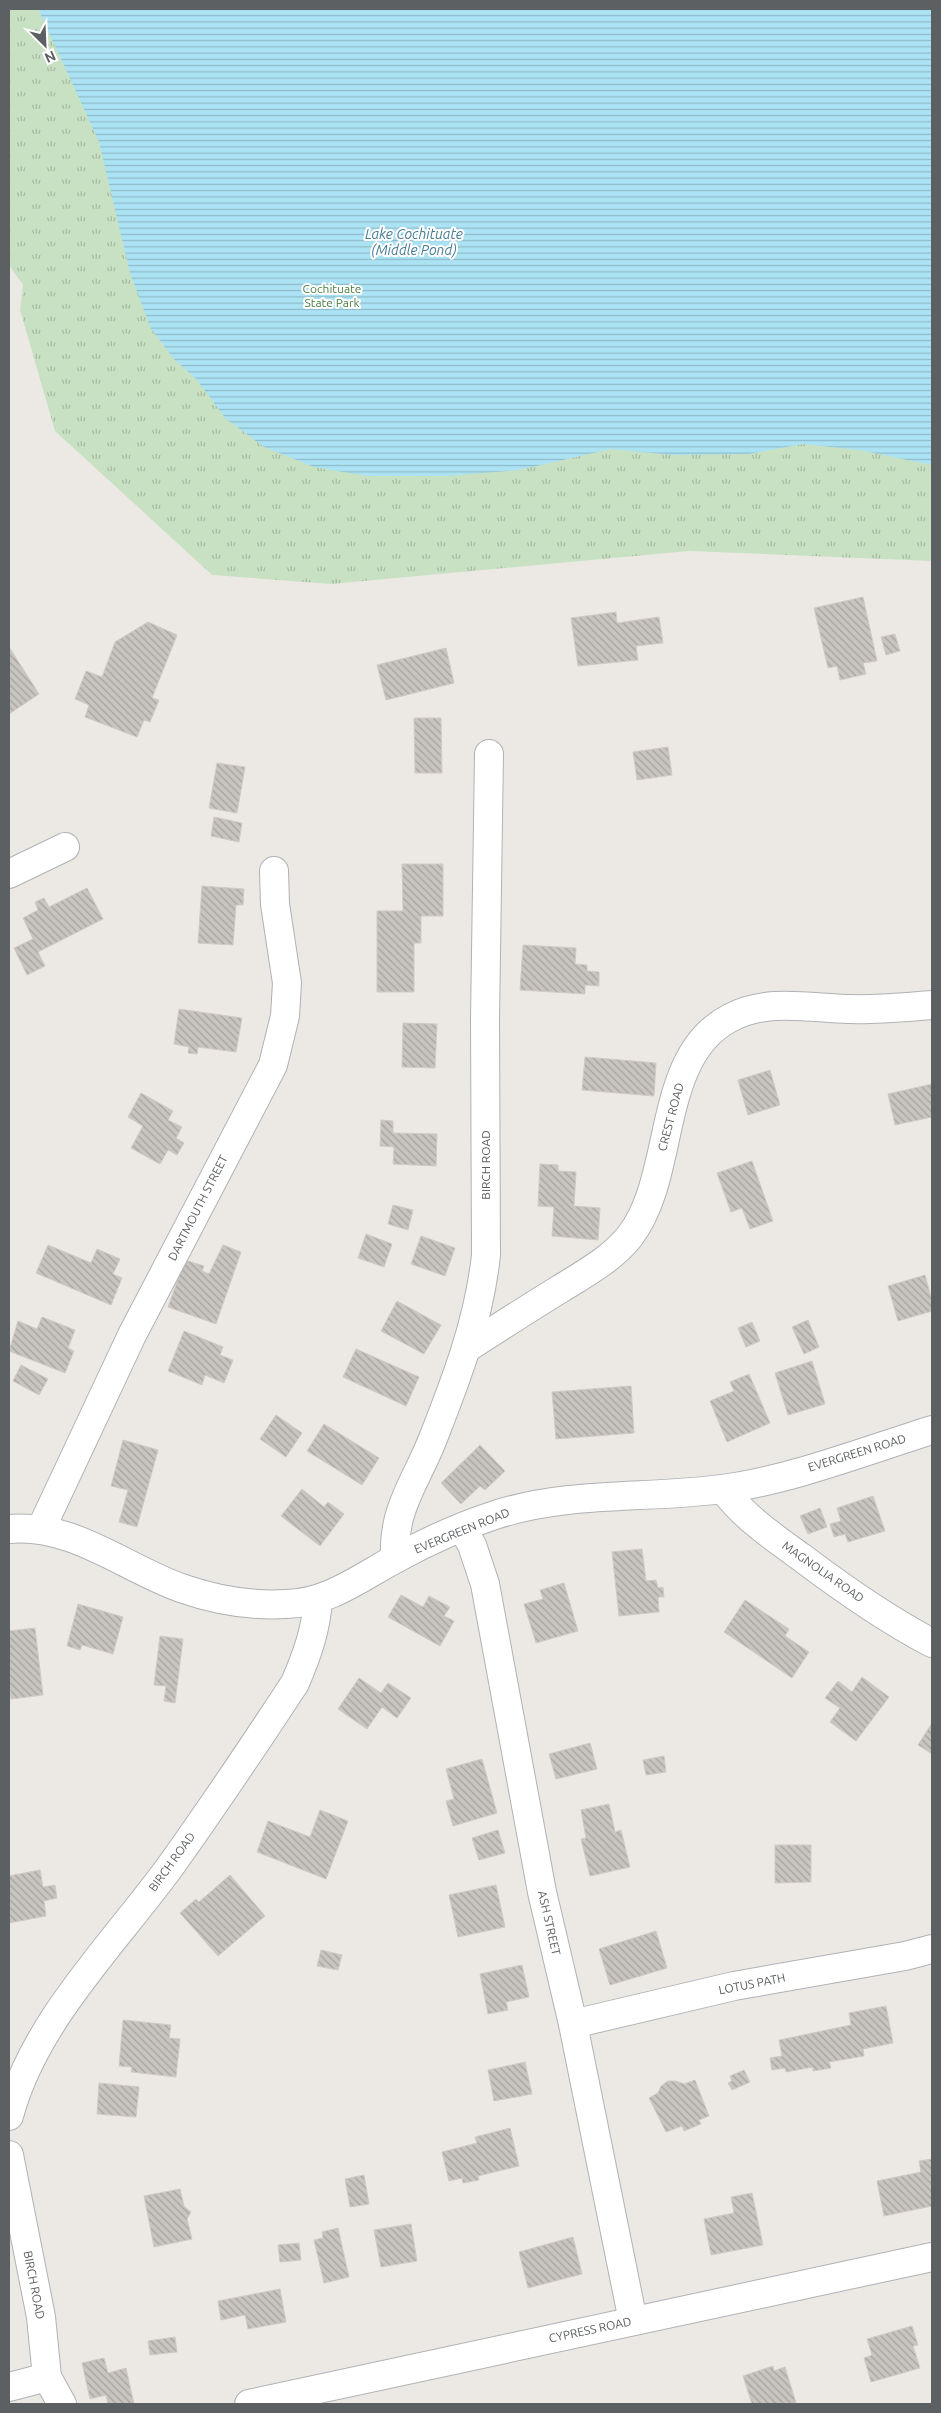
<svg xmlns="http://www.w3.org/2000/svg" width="941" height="2413" font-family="Ubuntu,sans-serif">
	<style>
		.grass { fill: url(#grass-tufts) }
		.water { fill: url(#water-rules) }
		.building { fill: url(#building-back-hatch); stroke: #d0cac3 }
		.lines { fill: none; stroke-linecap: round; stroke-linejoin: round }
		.minor-casing { stroke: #afb2b4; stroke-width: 30 }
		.minor { stroke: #fff; stroke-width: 28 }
		.labels { text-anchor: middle; stroke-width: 4; stroke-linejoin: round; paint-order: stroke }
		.park-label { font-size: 12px; fill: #487e3f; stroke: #fff }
		.street-label { font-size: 12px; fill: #5c6062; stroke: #fff }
		.water-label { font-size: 14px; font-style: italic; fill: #457b93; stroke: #fff }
	</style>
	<defs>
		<pattern id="grass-tufts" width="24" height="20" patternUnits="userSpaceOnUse" patternTransform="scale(1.25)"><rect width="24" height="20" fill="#c9e1c3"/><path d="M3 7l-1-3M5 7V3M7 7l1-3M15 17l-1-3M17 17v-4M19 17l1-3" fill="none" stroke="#a6baa2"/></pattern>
		<pattern id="water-rules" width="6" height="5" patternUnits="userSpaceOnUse" patternTransform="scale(1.25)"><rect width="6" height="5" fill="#ace3f4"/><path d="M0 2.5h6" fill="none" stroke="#8fbbc9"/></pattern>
		<pattern id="building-back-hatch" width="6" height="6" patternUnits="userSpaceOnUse" patternTransform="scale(1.25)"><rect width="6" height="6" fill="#c8c4c0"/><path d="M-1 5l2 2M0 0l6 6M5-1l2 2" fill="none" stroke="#a6a39f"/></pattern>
	</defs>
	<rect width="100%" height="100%" fill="#ece9e4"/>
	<polygon class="grass" points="9,9 932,9 932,561 689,551 331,584 212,575 55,431 20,310 23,285 9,265"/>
	<polygon class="water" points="38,9 932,9 932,465 859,450 803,444 749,454 672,455 611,449 519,470 447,476 367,476 314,467 264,447 226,419 197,380 174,359 151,329 130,273 99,142"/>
	<g class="building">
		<polygon points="863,597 877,661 863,663 866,674 840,680 837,666 828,668 814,608"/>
		<polygon points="616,612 617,623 659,617 663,643 636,646 638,660 578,666 571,618"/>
		<polygon points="148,622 177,635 152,698 159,700 150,722 144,720 137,737 85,717 89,705 75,699 86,671 102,677 115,642"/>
		<polygon points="895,634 900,651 886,655 881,637"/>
		<polygon points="9,647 39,694 9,714"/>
		<polygon points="446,648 454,683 386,700 377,665"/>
		<polygon points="414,718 441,718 442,773 415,773"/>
		<polygon points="668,747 672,775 637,780 633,752"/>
		<polygon points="217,763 245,767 237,813 209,808"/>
		<polygon points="214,817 242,823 239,842 211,836"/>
		<polygon points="402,864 443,864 443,916 421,916 421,943 414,943 414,992 377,992 377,911 403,911"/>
		<polygon points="202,886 244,889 243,905 236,905 233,945 198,943"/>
		<polygon points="87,888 103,919 38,952 45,966 27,975 14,948 33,939 23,918 38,910 35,902 44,898 49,907"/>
		<polygon points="523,945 576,948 575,964 587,965 587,971 599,972 599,986 585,985 585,994 520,990"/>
		<polygon points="179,1009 242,1018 236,1052 198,1047 197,1054 188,1053 189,1047 174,1044"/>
		<polygon points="403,1023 437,1024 435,1068 402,1067"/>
		<polygon points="585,1057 656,1063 654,1096 582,1090"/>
		<polygon points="770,1070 780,1105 748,1115 738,1080"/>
		<polygon points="932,1084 932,1117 895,1125 888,1094"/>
		<polygon points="141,1093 173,1111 168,1120 182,1127 176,1138 184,1143 177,1155 168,1150 160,1164 131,1148 143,1126 128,1117"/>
		<polygon points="381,1120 393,1121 393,1133 437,1134 436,1166 393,1164 394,1147 380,1146"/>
		<polygon points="752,1161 773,1221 750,1229 742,1208 731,1212 717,1173"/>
		<polygon points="540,1164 558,1165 558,1171 576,1172 574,1206 600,1208 598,1240 552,1236 554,1207 538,1206"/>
		<polygon points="393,1205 413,1210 408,1230 388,1224"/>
		<polygon points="366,1234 392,1244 384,1267 358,1258"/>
		<polygon points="421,1236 455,1248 445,1276 411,1264"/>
		<polygon points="48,1245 91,1263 97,1249 120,1259 113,1274 122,1278 111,1305 36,1273"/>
		<polygon points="223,1245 241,1252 216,1324 168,1307 185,1260 204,1266 202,1271 209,1274"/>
		<polygon points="925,1275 932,1301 932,1311 898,1321 888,1286"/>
		<polygon points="397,1301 441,1325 424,1354 381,1331"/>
		<polygon points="42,1317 75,1330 68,1348 74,1351 65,1373 9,1351 18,1321 37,1329"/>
		<polygon points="808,1320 819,1347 804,1354 792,1327"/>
		<polygon points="752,1322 760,1341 746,1347 738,1328"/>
		<polygon points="184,1331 223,1347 220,1355 233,1360 224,1383 205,1375 202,1385 168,1371"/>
		<polygon points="356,1349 419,1377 406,1406 343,1377"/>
		<polygon points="812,1361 825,1404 788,1415 775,1373"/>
		<polygon points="21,1365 48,1379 39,1395 13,1381"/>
		<polygon points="749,1374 770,1423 727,1442 710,1401 734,1391 730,1382"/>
		<polygon points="631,1386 634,1433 556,1439 552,1392"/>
		<polygon points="276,1415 302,1433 286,1457 260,1439"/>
		<polygon points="324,1424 379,1458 362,1485 307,1451"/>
		<polygon points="123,1440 158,1450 137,1527 119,1522 128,1490 111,1486"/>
		<polygon points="480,1445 505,1471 485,1490 480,1486 461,1504 441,1483"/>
		<polygon points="302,1489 324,1507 328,1502 344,1514 320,1546 281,1516"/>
		<polygon points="873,1496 885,1531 848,1542 845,1534 834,1537 830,1524 841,1521 837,1508"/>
		<polygon points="820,1508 827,1527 808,1534 800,1516"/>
		<polygon points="642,1549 646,1581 656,1580 658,1588 663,1587 664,1597 658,1597 659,1612 619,1616 612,1552"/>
		<polygon points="564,1583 578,1631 536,1643 524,1604 543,1599 540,1590"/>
		<polygon points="401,1595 423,1607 429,1596 450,1607 444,1616 454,1621 440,1646 388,1617"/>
		<polygon points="745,1600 789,1629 785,1636 809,1652 792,1678 724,1632"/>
		<polygon points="78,1604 123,1617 113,1654 82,1645 80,1650 67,1646"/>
		<polygon points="35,1628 43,1695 11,1699 9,1680 9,1631"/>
		<polygon points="160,1636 183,1639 175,1703 164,1701 166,1686 154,1685"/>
		<polygon points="862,1677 889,1697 856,1741 830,1722 840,1708 825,1698 838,1681 852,1692"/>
		<polygon points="359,1678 381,1693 388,1683 411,1698 397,1718 382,1707 367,1729 338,1709"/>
		<polygon points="932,1723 932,1754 918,1745"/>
		<polygon points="590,1743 597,1769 556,1779 549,1754"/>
		<polygon points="664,1756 666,1772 646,1775 643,1760"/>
		<polygon points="482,1759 497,1813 453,1826 446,1801 454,1799 446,1769"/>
		<polygon points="609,1804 615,1832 621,1830 630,1867 590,1876 581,1839 586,1838 581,1810"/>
		<polygon points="320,1810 348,1821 326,1879 257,1852 268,1821 310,1837"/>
		<polygon points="498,1830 505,1853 479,1860 472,1838"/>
		<polygon points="775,1845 811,1845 811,1882 775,1883"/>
		<polygon points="40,1870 43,1887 55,1885 57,1898 44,1901 46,1916 9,1923 9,1876"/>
		<polygon points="230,1875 265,1916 218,1956 180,1913 196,1899 199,1902"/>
		<polygon points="496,1885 505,1927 458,1937 449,1895"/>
		<polygon points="656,1931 667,1968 610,1985 599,1949"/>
		<polygon points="321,1950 342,1955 338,1970 317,1966"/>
		<polygon points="522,1965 529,1997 506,2002 508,2010 488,2014 480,1974"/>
		<polygon points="886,2006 893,2043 863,2049 864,2056 829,2062 831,2068 813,2071 813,2067 786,2072 785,2068 772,2070 770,2058 782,2056 779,2040 851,2025 849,2013"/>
		<polygon points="123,2020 171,2025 169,2038 180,2039 176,2077 131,2072 132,2067 119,2066"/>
		<polygon points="525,2062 532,2094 494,2101 488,2070"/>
		<polygon points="744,2070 750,2082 732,2090 728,2083 732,2081 730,2076"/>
		<polygon points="695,2080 709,2116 699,2120 701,2124 684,2131 682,2126 666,2132 649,2098 658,2093 661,2086 668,2081 676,2081 684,2084"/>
		<polygon points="99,2083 139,2087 136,2117 97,2114"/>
		<polygon points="510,2128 519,2166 478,2176 479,2180 463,2183 462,2178 449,2181 442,2152 477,2143 475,2137"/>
		<polygon points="932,2159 932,2206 884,2216 877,2181 921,2172 919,2161"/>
		<polygon points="364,2175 369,2204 350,2207 345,2179"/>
		<polygon points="180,2189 184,2206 191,2212 187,2219 192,2239 154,2247 144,2196"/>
		<polygon points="752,2193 763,2245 711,2255 704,2219 734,2213 731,2197"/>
		<polygon points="411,2224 417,2261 381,2267 374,2230"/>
		<polygon points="338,2228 349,2277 324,2283 314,2240 323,2238 322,2232"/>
		<polygon points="573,2237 582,2274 528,2288 519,2252"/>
		<polygon points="299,2243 301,2260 280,2262 278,2245"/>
		<polygon points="280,2289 286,2322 248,2329 245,2315 221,2320 218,2301"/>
		<polygon points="912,2326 918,2345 913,2346 920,2368 871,2382 864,2358 872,2355 867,2339"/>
		<polygon points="175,2337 177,2352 150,2355 148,2341"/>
		<polygon points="104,2358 108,2373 126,2368 134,2404 108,2404 106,2395 90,2399 82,2363"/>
		<polygon points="773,2366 774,2371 785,2367 796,2403 752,2404 743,2376"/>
	</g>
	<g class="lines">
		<defs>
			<g id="minor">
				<polyline points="9,874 65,847"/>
				<path d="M 467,1348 C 498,1328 529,1308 560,1289 C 584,1274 612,1259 630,1236 C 677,1175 655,1057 730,1018 C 767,998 809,1008 849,1009 C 877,1010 905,1007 932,1005"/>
				<path d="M 723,1489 C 744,1517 773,1537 801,1557 C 842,1588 886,1619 932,1643"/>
				<polyline points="462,1528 472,1545 485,1584 542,1892 573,2024 633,2321"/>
				<path d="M 9,1529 C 72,1523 125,1568 181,1588 C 215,1600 251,1606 286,1604 C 329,1603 361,1577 397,1558 C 428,1541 461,1526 495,1515 C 569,1491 646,1499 722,1489 C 791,1480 865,1451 932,1430"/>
				<polyline points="41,1529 132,1335 273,1065 285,1016 287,983 275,904 274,871"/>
				<path d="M 395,1559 C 392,1511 415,1483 432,1441 C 456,1380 479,1321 486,1255 L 485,1020 L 489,754"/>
				<polyline points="573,2024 734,1986 905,1956 932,1949"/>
				<path d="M 9,2116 C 34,2021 115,1943 172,1864 C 214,1805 255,1744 295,1683 C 307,1655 316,1630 318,1600"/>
				<polyline points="9,2155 41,2317 47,2377 62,2404"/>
				<polyline points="9,2387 47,2377"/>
				<polyline points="249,2404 932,2257"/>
			</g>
		</defs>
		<use href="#minor" class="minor-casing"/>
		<use href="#minor" class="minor"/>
	</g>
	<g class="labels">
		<g class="park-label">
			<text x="332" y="293">Cochituate<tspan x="332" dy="14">State Park</tspan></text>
		</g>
		<g class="street-label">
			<text transform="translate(671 1117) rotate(-75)" y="4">CREST ROAD</text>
			<text transform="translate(486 1165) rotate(-90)" y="4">BIRCH ROAD</text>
			<text transform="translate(198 1208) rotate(-63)" y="4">DARTMOUTH STREET</text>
			<text transform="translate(857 1453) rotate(-17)" y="4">EVERGREEN ROAD</text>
			<text transform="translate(462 1531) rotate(-22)" y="4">EVERGREEN ROAD</text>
			<text transform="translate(823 1572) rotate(35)" y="4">MAGNOLIA ROAD</text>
			<text transform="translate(172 1862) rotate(-54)" y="4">BIRCH ROAD</text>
			<text transform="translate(549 1923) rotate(77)" y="4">ASH STREET</text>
			<text transform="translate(752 1984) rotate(-11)" y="4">LOTUS PATH</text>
			<text transform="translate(34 2285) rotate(79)" y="4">BIRCH ROAD</text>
			<text transform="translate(590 2330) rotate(-12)" y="4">CYPRESS ROAD</text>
		</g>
		<g class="water-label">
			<text x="414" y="239">Lake Cochituate<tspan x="414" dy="16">(Middle Pond)</tspan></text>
		</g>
	</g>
	<rect width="941" height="2413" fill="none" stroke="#5c6062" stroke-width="20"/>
	<g transform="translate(45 45) rotate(156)" stroke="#ffffff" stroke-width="4" paint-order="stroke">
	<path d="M0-4L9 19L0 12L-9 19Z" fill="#5c6062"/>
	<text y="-8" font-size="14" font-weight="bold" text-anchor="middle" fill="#5c6062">N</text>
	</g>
</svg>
